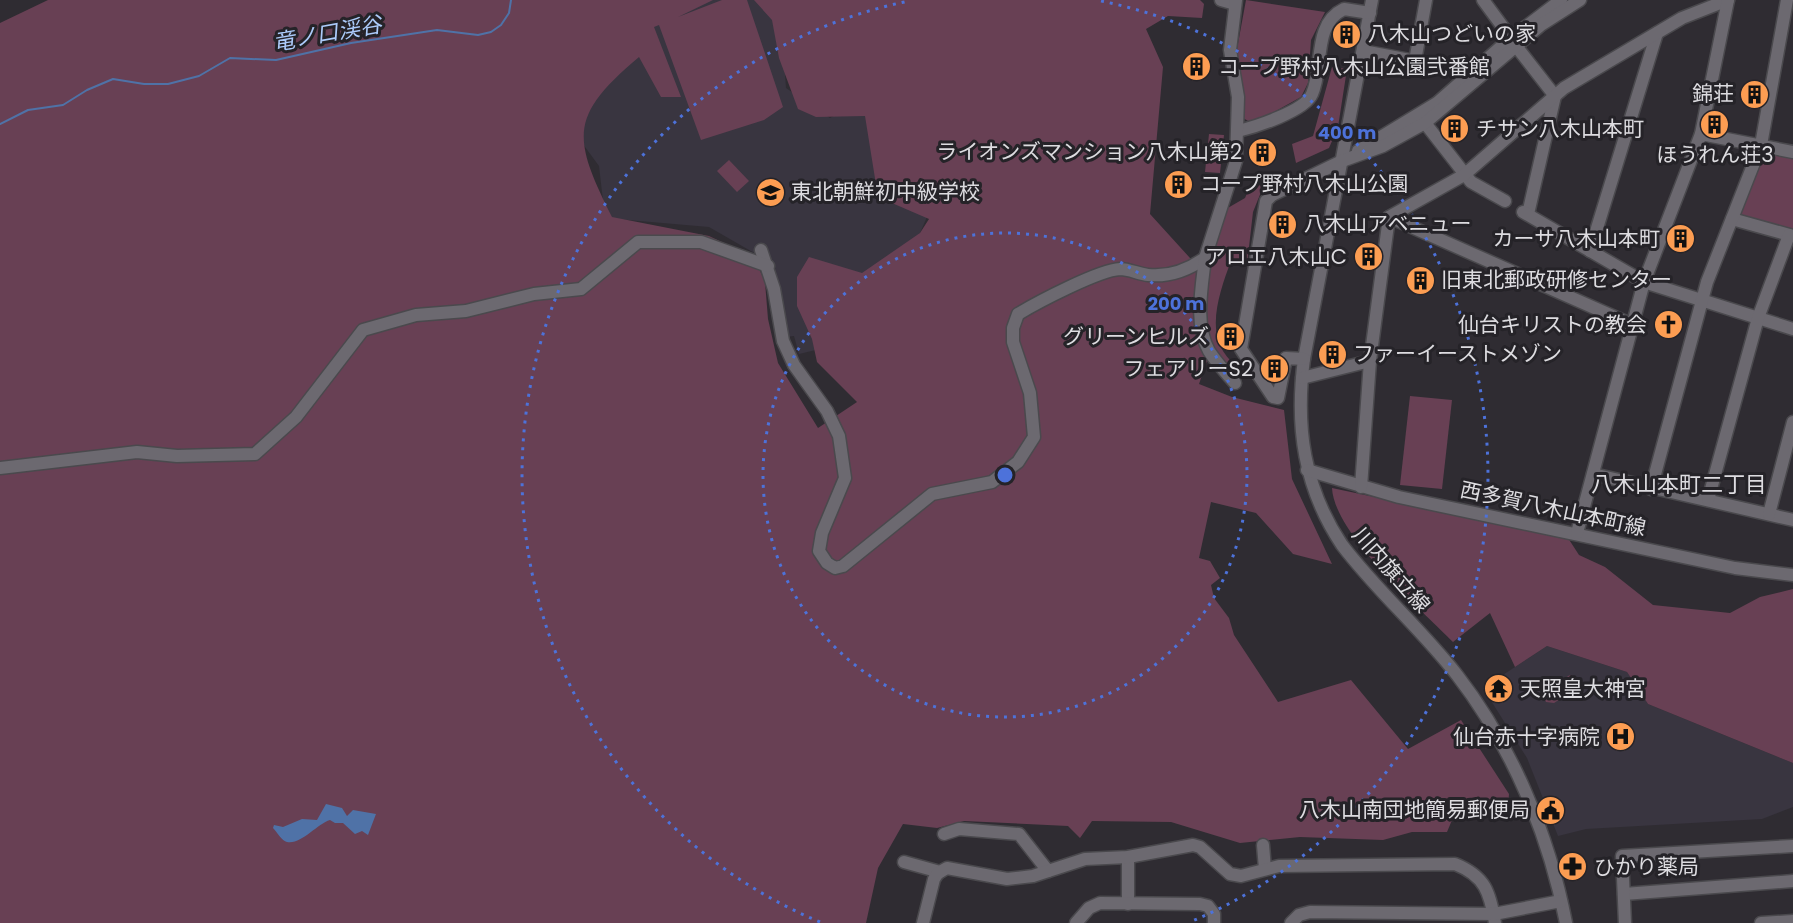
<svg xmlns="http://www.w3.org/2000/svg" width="1793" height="923" font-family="Poppins,'Noto Sans JP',sans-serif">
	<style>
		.built { fill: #393540 }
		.green { fill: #684054 }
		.water { fill: #4f72a7 }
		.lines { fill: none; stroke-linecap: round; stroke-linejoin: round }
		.stream { stroke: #4f72a7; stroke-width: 2 }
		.minor-casing { stroke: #4a494d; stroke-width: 15 }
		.minor { stroke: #6c6970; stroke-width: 12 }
		.ring { fill: none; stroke: #4d72da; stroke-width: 3; stroke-dasharray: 3 6 }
		.labels { text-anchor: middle; stroke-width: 6; stroke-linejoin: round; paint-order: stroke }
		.poi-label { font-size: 21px; fill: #dddce0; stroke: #252328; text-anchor: start }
		.street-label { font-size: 21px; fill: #dddce0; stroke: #252328 }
		.water-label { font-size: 22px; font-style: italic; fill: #accbfa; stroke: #252328 }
		.neighbourhood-label { font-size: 22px; fill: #dddce0; stroke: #252328 }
		.centre { fill: #4d72da; stroke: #252328; stroke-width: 3 }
		.ring-label { font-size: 18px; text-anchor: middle; font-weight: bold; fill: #4d72da; stroke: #252328; stroke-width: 6; stroke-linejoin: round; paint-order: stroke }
	</style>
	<rect width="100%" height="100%" fill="#2f2c32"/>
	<g class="built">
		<polygon points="693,0 769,0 781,19 786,88 830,118 906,75 952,159 920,233 853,341 799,354 794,336 785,337 775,271 766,246 756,254 709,227 605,218 599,166 577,136 588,93 654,19"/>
		<polygon points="1547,646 1627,672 1648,704 1793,763 1793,807 1762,819 1586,829 1558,836 1527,758 1483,688"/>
	</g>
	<g class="green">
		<path d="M 48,0 L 713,0 L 678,17 L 722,0 L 747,0 L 783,107 L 764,120 L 701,140 L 659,25 L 654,27 L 681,97 L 661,97 L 639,57 C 569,116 572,137 612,217 L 709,236 L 754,257 L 765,282 L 768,319 L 778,363 L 818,428 L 857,402 L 817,362 L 812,339 L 797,306 L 797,277 L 809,257 L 862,273 L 920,233 L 929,219 L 878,197 L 865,116 L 816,117 L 798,109 L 779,58 L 772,20 L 754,0 L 1200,0 L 1204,4 L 1202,18 L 1168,16 L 1146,29 L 1163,67 L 1150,214 L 1200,269 L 1208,358 L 1199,384 L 1232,397 L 1284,410 L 1292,479 L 1332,564 L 1293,554 L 1256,513 L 1211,502 L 1199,558 L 1210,561 L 1220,578 L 1211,585 L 1214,598 L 1229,618 L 1234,635 L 1278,702 L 1351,680 L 1408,749 L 1461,720 L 1509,794 L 1507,820 L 1484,807 L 1455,813 L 1447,832 L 1412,832 L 1383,840 L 1300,837 L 1240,843 L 1171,822 L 1092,821 L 1080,838 L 1068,826 L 964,821 L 937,828 L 903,824 L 878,868 L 866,923 L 0,923 L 0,23 Z"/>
		<polygon points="1246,0 1325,12 1311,40 1308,83 1301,97 1258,121 1250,122 1243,118 1244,97 1237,49"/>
		<polygon points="1332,67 1347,69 1338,127 1329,148 1296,163 1292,144 1313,136"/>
		<polygon points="1209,134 1224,135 1220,173 1205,172"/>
		<polygon points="1764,148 1793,155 1793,233 1735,218"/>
		<polygon points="729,160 749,181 737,192 717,171"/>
		<path d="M 1252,182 L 1263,187 L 1253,212 L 1247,264 L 1231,261 C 1222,285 1210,318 1219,343 C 1223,355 1237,367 1245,377 L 1242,379 C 1230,367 1216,356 1210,340 C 1195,306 1216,243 1226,209 L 1245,198 Z"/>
		<polygon points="1410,396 1452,400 1442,489 1400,485"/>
		<path d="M 1332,488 L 1568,538 L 1579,555 L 1605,567 L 1653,605 L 1730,613 L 1760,597 L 1793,589 L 1793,763 L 1648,704 L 1627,672 L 1547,646 L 1515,667 L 1490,613 L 1453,642 C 1421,609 1334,534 1332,488 Z"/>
		<polygon points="1570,675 1579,679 1577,688 1554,703 1546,702 1543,696 1545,690"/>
	</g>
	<path class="water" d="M 326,804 L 342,808 L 347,816 L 353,810 L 376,814 L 368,835 L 362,831 L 355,834 L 343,823 L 335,823 L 330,820 C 317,824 301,845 287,842 C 282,841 277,832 273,828 L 274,825 L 283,827 L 302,819 L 317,820 Z"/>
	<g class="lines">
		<polyline class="stream" points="0,124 28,110 63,105 87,90 113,79 144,84 168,84 199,76 230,58 276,60 351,43 437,30 478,35 491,32 501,25 509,13 511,0"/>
		<defs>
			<g id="minor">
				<polyline points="1221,0 1235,4"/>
				<path d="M 1372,0 L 1304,359 C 1295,427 1304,488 1342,545 C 1377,591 1421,629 1457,675 C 1512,746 1549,835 1566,923"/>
				<polyline points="1483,0 1511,38"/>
				<polyline points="1516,46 1555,96 1528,214"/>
				<polyline points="1363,51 1415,61 1426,0"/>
				<polyline points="1425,123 1471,182 1505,201"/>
				<path d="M 1238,131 C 1255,127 1305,111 1312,94 C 1324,68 1312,24 1344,9 L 1370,13"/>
				<polyline points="1701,134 1793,152"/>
				<polyline points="1358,151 1437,103 1511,38 1561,0"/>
				<polyline points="1523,212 1644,282 1793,329"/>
				<polyline points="1389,217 1633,325"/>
				<polyline points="1732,219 1793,236"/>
				<path d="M 761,250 L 774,289 L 783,341 L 794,365 L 827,411 L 839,436 L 845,478 L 822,533 L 819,551 L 827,563 L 835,568 L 843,566 L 932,494 L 992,482 L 1018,462 L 1034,437 L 1030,393 L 1013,342 L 1013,328 L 1018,314 C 1038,302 1099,270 1120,269 C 1129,269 1139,274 1148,275 C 1168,277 1188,270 1205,258 L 1236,161 L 1238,97 L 1230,50 L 1236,0"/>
				<polyline points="1590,251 1657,33"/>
				<path d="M 1205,258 C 1202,286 1194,325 1209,351 C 1216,362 1226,373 1235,383"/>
				<polyline points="1304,359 1286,358 1278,398 1273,397 1241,349 1266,201 1272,195 1342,161 1383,146 1425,123 1541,25 1580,0"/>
				<polyline points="1302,378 1370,361"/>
				<polyline points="0,468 137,452 177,456 255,454 296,417 363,330 416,315 466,311 534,294 581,289 638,242 701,242 768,266"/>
				<polyline points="1307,470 1399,497 1735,568 1793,575"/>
				<polyline points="1593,474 1793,520"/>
				<polyline points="1361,487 1370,361 1389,217 1464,175 1564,88 1682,18 1728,0"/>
				<polyline points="1651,489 1707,282 1761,145 1787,0"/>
				<polyline points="1708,500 1758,318 1789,235"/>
				<polyline points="1769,514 1793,422"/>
				<polyline points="1577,533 1644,282 1701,134 1728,0"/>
				<polyline points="944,834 959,829 1019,834 1048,871"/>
				<polyline points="1263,845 1265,869"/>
				<polyline points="1128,857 1128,904"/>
				<polyline points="904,862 940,872"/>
				<polyline points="1624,894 1793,881"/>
				<path d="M 923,923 L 934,879 L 938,873 L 947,868 L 1007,879 L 1033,876 L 1085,859 L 1128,857 L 1193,845 L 1200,847 L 1230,874 L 1241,876 L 1279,866 L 1455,864 C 1485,876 1490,892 1495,923"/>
				<polyline points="1076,923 1089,908 1100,903 1200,904 1208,906 1214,914 1214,923"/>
				<polyline points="1291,923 1299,915 1310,912 1494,914 1561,901"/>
				<polyline points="1625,923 1622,856 1793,846"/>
				<polyline points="1761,923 1793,921"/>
			</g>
		</defs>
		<use href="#minor" class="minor-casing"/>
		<use href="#minor" class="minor"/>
	</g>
	<g class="ring">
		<circle cx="1005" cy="475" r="242"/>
		<path d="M820 922A484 484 0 0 1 909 1M1101 1A484 484 0 0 1 1190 922"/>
	</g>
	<defs>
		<symbol id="building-disc" viewBox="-11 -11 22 22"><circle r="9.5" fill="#fc9d52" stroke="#252328"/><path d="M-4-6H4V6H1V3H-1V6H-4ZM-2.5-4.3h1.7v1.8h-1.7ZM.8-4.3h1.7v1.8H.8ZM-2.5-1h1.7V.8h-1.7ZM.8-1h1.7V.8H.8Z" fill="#111"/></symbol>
		<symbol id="school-disc" viewBox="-11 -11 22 22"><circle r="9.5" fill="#fc9d52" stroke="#252328"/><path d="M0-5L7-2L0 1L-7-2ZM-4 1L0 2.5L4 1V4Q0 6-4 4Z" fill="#111"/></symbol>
		<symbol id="church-disc" viewBox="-11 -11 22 22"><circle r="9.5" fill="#fc9d52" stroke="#252328"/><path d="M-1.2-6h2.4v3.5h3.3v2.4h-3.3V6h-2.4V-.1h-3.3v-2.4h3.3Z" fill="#111"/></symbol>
		<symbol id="temple-disc" viewBox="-11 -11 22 22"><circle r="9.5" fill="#fc9d52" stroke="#252328"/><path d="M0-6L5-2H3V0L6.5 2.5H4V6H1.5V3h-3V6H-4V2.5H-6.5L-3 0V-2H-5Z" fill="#111"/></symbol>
		<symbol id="hospital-disc" viewBox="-11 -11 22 22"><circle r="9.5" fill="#fc9d52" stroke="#252328"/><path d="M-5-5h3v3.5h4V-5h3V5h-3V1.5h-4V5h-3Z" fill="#111"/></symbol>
		<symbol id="civic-disc" viewBox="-11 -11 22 22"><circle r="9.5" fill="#fc9d52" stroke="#252328"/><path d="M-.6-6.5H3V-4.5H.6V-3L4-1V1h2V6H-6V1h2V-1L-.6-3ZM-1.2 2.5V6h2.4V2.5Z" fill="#111"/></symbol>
		<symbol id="pharmacy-disc" viewBox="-11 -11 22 22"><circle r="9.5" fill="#fc9d52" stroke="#252328"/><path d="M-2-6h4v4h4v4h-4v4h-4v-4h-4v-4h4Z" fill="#111"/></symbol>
	</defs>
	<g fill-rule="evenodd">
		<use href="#building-disc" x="1330" y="18" width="33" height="33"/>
		<use href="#building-disc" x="1180" y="50" width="33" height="33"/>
		<use href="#building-disc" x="1738" y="78" width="33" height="33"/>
		<use href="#building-disc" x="1698" y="108" width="33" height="33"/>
		<use href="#building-disc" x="1438" y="112" width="33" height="33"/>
		<use href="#building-disc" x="1246" y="136" width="33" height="33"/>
		<use href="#building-disc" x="1162" y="168" width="33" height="33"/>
		<use href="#school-disc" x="754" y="176" width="33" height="33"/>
		<use href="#building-disc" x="1266" y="208" width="33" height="33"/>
		<use href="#building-disc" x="1664" y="222" width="33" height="33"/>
		<use href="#building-disc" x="1352" y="240" width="33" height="33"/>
		<use href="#building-disc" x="1404" y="264" width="33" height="33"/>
		<use href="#church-disc" x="1652" y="308" width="33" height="33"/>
		<use href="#building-disc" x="1214" y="320" width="33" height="33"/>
		<use href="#building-disc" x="1316" y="338" width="33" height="33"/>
		<use href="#building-disc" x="1258" y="352" width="33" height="33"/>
		<use href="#temple-disc" x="1482" y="672" width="33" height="33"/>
		<use href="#hospital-disc" x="1604" y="720" width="33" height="33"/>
		<use href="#civic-disc" x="1534" y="794" width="33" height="33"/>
		<use href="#pharmacy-disc" x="1556" y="850" width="33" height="33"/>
	</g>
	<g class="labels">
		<g class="poi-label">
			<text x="1368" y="41">八木山つどいの家</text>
			<text x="1218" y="74">コープ野村八木山公園弐番館</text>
			<text x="1734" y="101" text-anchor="end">錦荘</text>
			<text x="1476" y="136">チサン八木山本町</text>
			<text x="1242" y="159" text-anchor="end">ライオンズマンション八木山第2</text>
			<text x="1715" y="162" text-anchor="middle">ほうれん荘3</text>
			<text x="1200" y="191">コープ野村八木山公園</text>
			<text x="791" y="199">東北朝鮮初中級学校</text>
			<text x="1304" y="231">八木山アベニュー</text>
			<text x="1660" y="246" text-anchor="end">カーサ八木山本町</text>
			<text x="1347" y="264" text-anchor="end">アロエ八木山C</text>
			<text x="1441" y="287">旧東北郵政研修センター</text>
			<text x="1647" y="332" text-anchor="end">仙台キリストの教会</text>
			<text x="1209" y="344" text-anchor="end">グリーンヒルズ</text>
			<text x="1353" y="361">ファーイーストメゾン</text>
			<text x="1253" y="376" text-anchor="end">フェアリーS2</text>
			<text x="1520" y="696">天照皇大神宮</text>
			<text x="1600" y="744" text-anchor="end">仙台赤十字病院</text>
			<text x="1530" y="817" text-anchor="end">八木山南団地簡易郵便局</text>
			<text x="1594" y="874">ひかり薬局</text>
		</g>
		<g class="street-label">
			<text transform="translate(1553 509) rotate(12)" y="7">西多賀八木山本町線</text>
			<text transform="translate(1391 570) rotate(49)" y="7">川内旗立線</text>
		</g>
		<g class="water-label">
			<text transform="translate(327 33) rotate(-10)" y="8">竜ノ口渓谷</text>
		</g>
		<g class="neighbourhood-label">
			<text x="1679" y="492">八木山本町二丁目</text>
		</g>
	</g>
	<circle cx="1005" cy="475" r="9" class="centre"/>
	<g class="ring-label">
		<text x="1347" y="139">400 m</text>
		<text x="1176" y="310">200 m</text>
	</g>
</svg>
